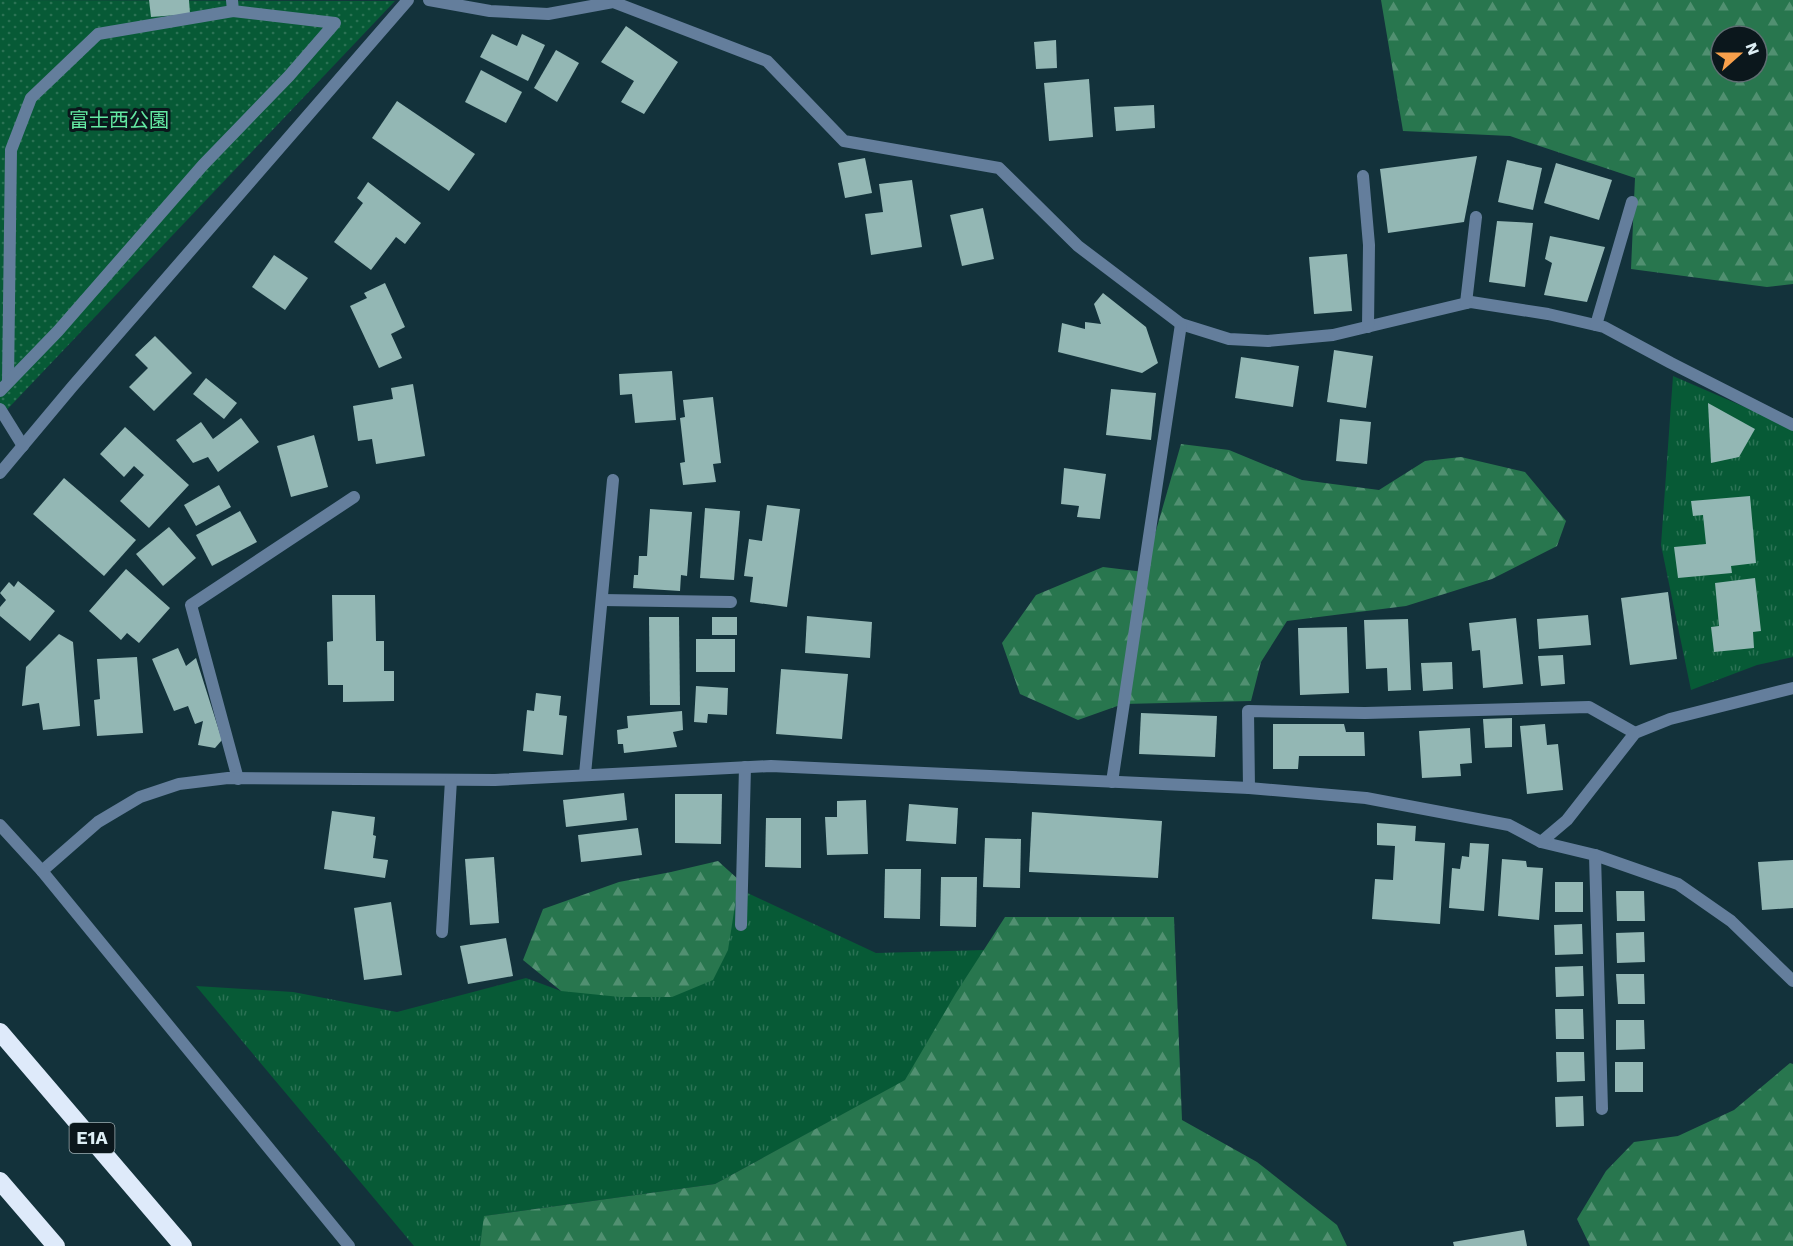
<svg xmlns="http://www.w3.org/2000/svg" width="1793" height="1246" font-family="'Work Sans','Noto Sans JP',sans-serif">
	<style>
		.grass { fill: url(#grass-tufts) }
		.forest { fill: url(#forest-firs); fill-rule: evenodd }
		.park { fill: url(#park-dots) }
		.building { fill: #93b7b4 }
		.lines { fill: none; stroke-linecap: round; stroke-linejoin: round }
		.service { stroke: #647e9c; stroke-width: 12 }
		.minor { stroke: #647e9c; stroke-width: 12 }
		.tertiary { stroke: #647e9c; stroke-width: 12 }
		.motorway { stroke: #deeafa; stroke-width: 18 }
		.labels { text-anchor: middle; stroke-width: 6; stroke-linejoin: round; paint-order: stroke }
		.shield { fill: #0b171c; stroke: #9eaeb3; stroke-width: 1.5 }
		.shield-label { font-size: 18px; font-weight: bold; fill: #ddeef4 }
		.park-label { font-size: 20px; fill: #63e8a2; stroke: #0b171c }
	</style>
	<defs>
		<pattern id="grass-tufts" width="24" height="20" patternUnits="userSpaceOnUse" patternTransform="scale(1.5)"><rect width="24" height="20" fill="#075a36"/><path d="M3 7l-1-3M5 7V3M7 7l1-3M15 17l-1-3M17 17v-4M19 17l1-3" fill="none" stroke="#2b7254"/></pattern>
		<pattern id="forest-firs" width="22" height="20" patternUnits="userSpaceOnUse" patternTransform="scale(1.5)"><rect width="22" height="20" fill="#28764e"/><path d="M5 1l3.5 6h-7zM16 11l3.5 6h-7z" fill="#519071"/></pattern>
		<pattern id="park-dots" width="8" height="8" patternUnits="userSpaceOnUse" patternTransform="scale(1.5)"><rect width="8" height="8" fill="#075a36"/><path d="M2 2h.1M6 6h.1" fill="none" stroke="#2b7254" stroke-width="1.8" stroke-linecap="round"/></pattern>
	</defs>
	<rect width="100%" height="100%" fill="#13323b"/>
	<g class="grass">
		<polygon points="1673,376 1793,428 1793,657 1757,665 1691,690 1661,545"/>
		<polygon points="737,888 876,953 984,950 906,1080 715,1184 485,1216 480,1246 414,1246 196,986 293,992 397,1012 526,978 561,991"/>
	</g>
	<g class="forest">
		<path d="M 1381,0 L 1793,0 L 1793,284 L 1767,287 L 1631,269 L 1635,178 L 1510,136 L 1403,131 ZM 1721,36 L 1757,36 L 1757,72 L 1721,72 Z"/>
		<polygon points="1181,444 1229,450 1302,480 1379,490 1425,461 1461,457 1525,472 1566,521 1557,546 1492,579 1406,606 1287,621 1261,662 1251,701 1123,704 1078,720 1020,694 1002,643 1036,595 1103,567 1144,572"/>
		<polygon points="718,861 739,880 728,950 713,980 672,997 620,997 561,991 523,960 543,909 619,882 671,872"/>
		<polygon points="1005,917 1174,917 1182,1120 1257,1162 1337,1225 1347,1246 480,1246 484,1216 715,1184 905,1080 956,993"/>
		<polygon points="1790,1063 1793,1064 1793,1246 1590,1246 1577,1219 1606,1171 1634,1142 1678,1136 1734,1110"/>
	</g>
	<polygon class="park" points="0,0 395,1 0,417"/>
	<g class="building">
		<polygon points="149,0 189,0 190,14 151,17"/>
		<polygon points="626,26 678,62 644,114 621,102 634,81 601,62"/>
		<polygon points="492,34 517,46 522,34 545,45 528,81 480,57"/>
		<polygon points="1056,40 1057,68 1036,69 1034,42"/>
		<polygon points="556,50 579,63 557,102 534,88"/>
		<polygon points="481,70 522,92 506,123 465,102"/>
		<polygon points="1089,79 1093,137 1049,141 1044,83"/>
		<polygon points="397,101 475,154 449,191 372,138"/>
		<polygon points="1154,105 1155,128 1116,131 1114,107"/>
		<polygon points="1477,156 1464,222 1388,233 1380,169"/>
		<polygon points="865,158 872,193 845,198 838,163"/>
		<polygon points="1507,160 1542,168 1533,210 1498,202"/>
		<polygon points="1556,163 1612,180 1599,220 1544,203"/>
		<polygon points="912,180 922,247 871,255 865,214 883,212 879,184"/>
		<polygon points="368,182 421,223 405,244 396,237 371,270 334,242 363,203 357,198"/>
		<polygon points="983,208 994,259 962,266 950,215"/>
		<polygon points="1497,221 1533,223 1525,287 1489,282"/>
		<polygon points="1550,236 1605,247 1587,302 1544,295 1552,263 1545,259"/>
		<polygon points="1347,254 1352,311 1314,314 1309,257"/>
		<polygon points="274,255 308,278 285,310 252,287"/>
		<polygon points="385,283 405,327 391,334 402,358 379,368 350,306 367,298 364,293"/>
		<polygon points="1103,293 1146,327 1158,363 1142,373 1058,352 1062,323 1085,329 1085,322 1101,324 1094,304"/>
		<polygon points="155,336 192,373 154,411 129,387 148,368 135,355"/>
		<polygon points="1334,350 1373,356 1366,408 1327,402"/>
		<polygon points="1241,357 1299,366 1293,407 1235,398"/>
		<polygon points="672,371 676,420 635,423 632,394 620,395 619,374"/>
		<polygon points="206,378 237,403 224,419 193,394"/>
		<polygon points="413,384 425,456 376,464 372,439 358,441 353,406 393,399 391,388"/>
		<polygon points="1111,389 1156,393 1151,440 1106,435"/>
		<polygon points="713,397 721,463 713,464 716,482 683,485 680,463 685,462 680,418 685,417 683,400"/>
		<polygon points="1708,403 1755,429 1739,457 1711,463"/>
		<polygon points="241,418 259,442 218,472 208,457 193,463 176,440 201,422 213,439"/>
		<polygon points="1340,419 1371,422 1367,464 1336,461"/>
		<polygon points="125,427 189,485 149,528 120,501 144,475 134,466 124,477 100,454"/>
		<polygon points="314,435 328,487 291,497 277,446"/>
		<polygon points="1064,468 1106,474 1100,519 1077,517 1079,506 1061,504"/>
		<polygon points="64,478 136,540 104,576 33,514"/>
		<polygon points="219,485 231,507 196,526 184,505"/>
		<polygon points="1750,496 1756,563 1731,566 1732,573 1678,578 1674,547 1706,544 1703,515 1693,516 1691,501"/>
		<polygon points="767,505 800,509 787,607 750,602 753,577 744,576 749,539 762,541"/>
		<polygon points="705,508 740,511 734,580 700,578"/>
		<polygon points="650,509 692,512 687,576 681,575 680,591 633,588 634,575 638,575 639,556 647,556"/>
		<polygon points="240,511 257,542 212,566 196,535"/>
		<polygon points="169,527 196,558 163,586 136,554"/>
		<polygon points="126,569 170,608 139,643 127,633 121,640 89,611"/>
		<polygon points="1755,578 1761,631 1753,632 1754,648 1714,652 1711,627 1719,626 1715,583"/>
		<polygon points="18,581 55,611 30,641 0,616 0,607 6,600 0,593 9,582 14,587"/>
		<polygon points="1668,592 1677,659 1630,665 1621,598"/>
		<polygon points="332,595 375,595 376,641 384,641 384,671 394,671 394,701 343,702 343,685 328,685 327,642 333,641"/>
		<polygon points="1588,615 1591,645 1539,649 1537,619"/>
		<polygon points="807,616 872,622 870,658 805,653"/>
		<polygon points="649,617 679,617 680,705 650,705"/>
		<rect x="712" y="617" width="25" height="18"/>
		<polygon points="1516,618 1523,684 1483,688 1480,650 1472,651 1469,623"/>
		<polygon points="1408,619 1411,690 1388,691 1387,668 1366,669 1364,620"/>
		<polygon points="1347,627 1349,693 1300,695 1298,628"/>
		<polygon points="59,634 73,642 80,726 43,730 39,703 22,706 26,667"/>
		<rect x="696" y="639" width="39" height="33"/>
		<polygon points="178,648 186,666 196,658 222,740 215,748 198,745 203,721 195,724 188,706 174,711 152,659"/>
		<polygon points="1563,655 1565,684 1541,686 1538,656"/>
		<polygon points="137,657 143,733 97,736 94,700 100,699 97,659"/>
		<polygon points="1452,662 1453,689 1423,691 1421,663"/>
		<polygon points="781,669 848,674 842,739 776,734"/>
		<polygon points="696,686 728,688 727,715 708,714 707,723 694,722"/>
		<polygon points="536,693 561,696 559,715 567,716 563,755 523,751 527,710 534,711"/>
		<polygon points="682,711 683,730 673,732 677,747 624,753 623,744 618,744 617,730 628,728 627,716"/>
		<polygon points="1141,713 1217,716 1215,757 1139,754"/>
		<polygon points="1512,718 1512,747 1485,748 1483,719"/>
		<polygon points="1273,724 1344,724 1346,732 1364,732 1365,756 1299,756 1298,769 1273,769"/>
		<polygon points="1545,724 1547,745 1558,744 1563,790 1527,794 1520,726"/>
		<polygon points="1470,728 1472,763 1460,764 1461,776 1422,778 1419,731"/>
		<polygon points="624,793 627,820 566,827 563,800"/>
		<polygon points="675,794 722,794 721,844 675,843"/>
		<polygon points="866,800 868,854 827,855 825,817 837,817 837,801"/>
		<polygon points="909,804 958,808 956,844 906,841"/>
		<polygon points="332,811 375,817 373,835 376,836 373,858 388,860 385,878 324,869"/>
		<polygon points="1032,812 1162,821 1158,878 1029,872"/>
		<polygon points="766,818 801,818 801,868 765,867"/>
		<polygon points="1377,823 1416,826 1415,841 1445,843 1440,924 1372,919 1375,879 1393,880 1395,846 1377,845"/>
		<polygon points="638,828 642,855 581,862 578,835"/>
		<polygon points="985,838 1021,839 1020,888 983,887"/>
		<polygon points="1470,843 1489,844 1484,911 1449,908 1452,868 1460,869 1462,856 1469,857"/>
		<polygon points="494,857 499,923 470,925 465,859"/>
		<polygon points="1502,859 1526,861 1527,867 1543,868 1539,920 1498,916"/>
		<polygon points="1793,860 1793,908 1762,910 1758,862"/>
		<polygon points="885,869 921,869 920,919 884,918"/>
		<polygon points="941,877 977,877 976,927 940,926"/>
		<rect x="1555" y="882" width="28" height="30"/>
		<polygon points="1616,891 1644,891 1645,921 1617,921"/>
		<polygon points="391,902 402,975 364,980 354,908"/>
		<polygon points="1582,924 1583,954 1555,955 1554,925"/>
		<polygon points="1644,932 1645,962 1617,963 1616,933"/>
		<polygon points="506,938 513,976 468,984 460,946"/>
		<polygon points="1583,966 1584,996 1556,997 1555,967"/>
		<polygon points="1616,974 1644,974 1645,1004 1618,1004"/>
		<polygon points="1555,1009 1583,1009 1584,1039 1556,1039"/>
		<polygon points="1616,1020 1644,1020 1645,1049 1616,1050"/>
		<polygon points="1556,1052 1584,1052 1585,1081 1557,1082"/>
		<rect x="1615" y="1062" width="28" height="30"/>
		<polygon points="1583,1096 1584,1126 1556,1127 1555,1097"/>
		<polygon points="1524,1230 1527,1246 1454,1246 1453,1242"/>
	</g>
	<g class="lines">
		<g class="service">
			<polyline points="8,382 11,150 31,98 98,34 233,11"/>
			<polyline points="0,391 58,331 203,165 289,76 335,23 233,11 232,0"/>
			<polyline points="0,409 23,446"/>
		</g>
		<g class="minor">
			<polyline points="429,0 490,11 548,14 613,2 767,61 844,141 999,168 1078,246 1181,324 1229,339 1268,341 1333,335 1471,302 1548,314 1604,327 1671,363 1793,425"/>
			<polyline points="1363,176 1369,245 1368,327"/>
			<polyline points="1466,303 1476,217"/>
			<polyline points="1596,325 1632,202"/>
			<polyline points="602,600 731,602"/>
			<polyline points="585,774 613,480"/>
			<polyline points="238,779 191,605 354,497"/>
			<polyline points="1112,782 1181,324"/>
			<polyline points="1249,788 1248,711 1365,713 1589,707 1635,733"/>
			<polyline points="1541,842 1595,855 1678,884 1731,921 1793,981"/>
			<polyline points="1595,855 1602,1109"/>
			<polyline points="42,871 98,822 140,797 179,784 228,778 495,780 771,766 1249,788 1366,798 1509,825 1541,842 1567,820 1635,733 1670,719 1793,688"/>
			<polyline points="741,925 745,767"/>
			<polyline points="442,932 451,780"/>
		</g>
		<g class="tertiary">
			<polyline points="0,473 72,387 408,0"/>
			<polyline points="0,825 42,871 349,1246"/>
		</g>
		<g class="motorway">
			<polyline points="0,1032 183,1246"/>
			<polyline points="0,1181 56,1246"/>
		</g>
	</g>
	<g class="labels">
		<rect class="shield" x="69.5" y="1123" width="45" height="30" rx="4.5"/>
		<g class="shield-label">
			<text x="92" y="1144">E1A</text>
		</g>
		<g class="park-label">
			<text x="119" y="127">富士西公園</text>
		</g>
	</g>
	<g transform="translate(1739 54) rotate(69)"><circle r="28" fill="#0b171c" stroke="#5f6d72" stroke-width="1.5"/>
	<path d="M0-4.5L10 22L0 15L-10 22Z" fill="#f8a04b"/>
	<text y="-9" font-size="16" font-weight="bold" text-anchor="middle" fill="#ddeef4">N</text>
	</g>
</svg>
